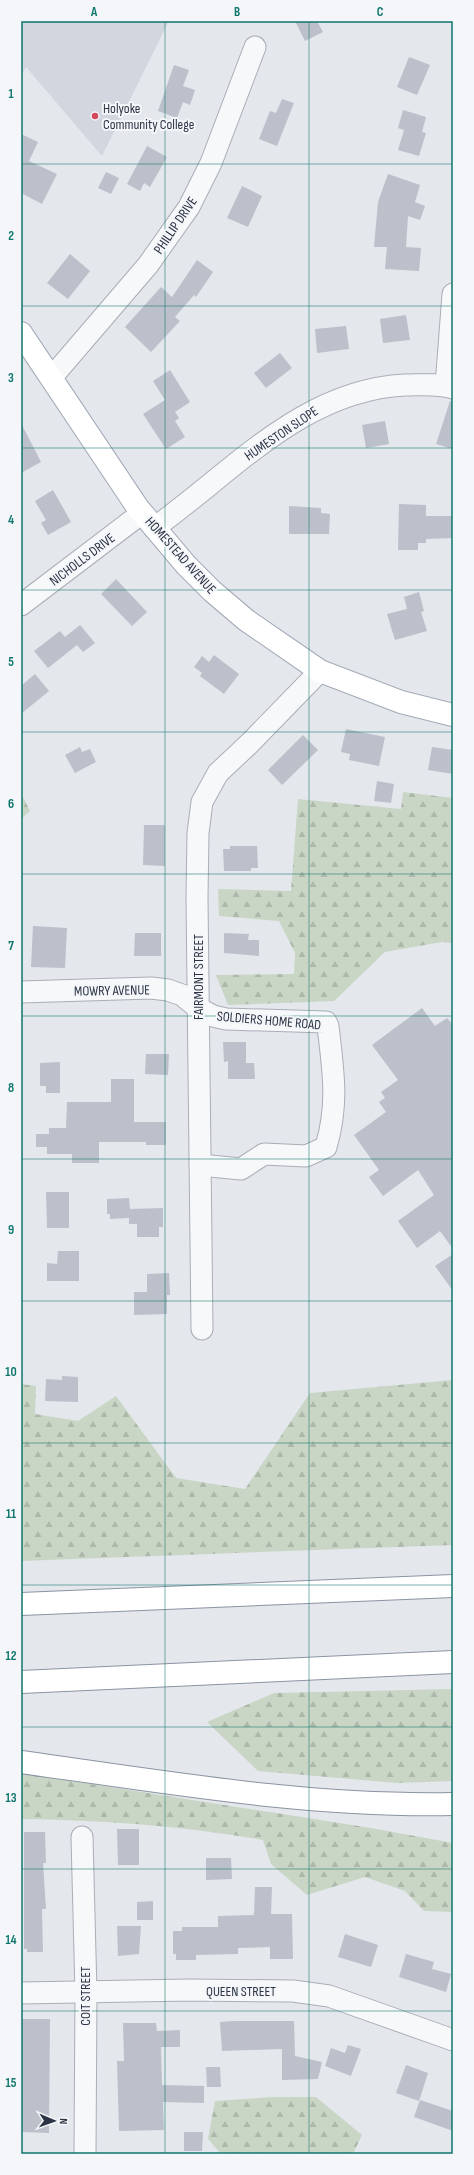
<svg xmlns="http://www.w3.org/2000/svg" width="474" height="2175" font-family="'Sofia Sans Condensed',sans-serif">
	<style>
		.built { fill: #d2d6de }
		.forest { fill: url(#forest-firs) }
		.building { fill: #bbc0ca }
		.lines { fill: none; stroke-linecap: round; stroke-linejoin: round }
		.minor-casing { stroke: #a9aeb7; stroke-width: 23 }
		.major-casing { stroke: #a3abb8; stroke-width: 24 }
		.highway-casing { stroke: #8b94a3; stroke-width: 24 }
		.minor { stroke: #f7f8fa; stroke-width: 21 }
		.major { stroke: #fff; stroke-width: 22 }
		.highway { stroke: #fff; stroke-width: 22 }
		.grid { fill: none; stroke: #0f766e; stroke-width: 1; stroke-opacity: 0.55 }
		.poi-dot { fill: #d1495b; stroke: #f4f6f9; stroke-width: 1.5 }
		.labels { text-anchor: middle; stroke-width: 4; stroke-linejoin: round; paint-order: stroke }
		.poi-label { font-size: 14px; fill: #2b3445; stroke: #f4f6f9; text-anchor: start }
		.street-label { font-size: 14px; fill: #2b3445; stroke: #f4f6f9 }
		.neatline { fill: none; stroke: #0f766e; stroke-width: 1.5 }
		.grid-label { font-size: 13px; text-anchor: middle; font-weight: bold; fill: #0f766e }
	</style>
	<defs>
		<pattern id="forest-firs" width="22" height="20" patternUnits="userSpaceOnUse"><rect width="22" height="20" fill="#c9d6c5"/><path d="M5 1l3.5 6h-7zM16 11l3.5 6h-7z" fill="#adb8ab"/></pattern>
	</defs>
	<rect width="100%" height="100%" fill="#e4e7ec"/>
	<polygon class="built" points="21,21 169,21 102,156 26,67 21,76"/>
	<g class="forest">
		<polygon points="403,792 453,798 453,943 442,942 385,952 334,1001 228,1005 216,975 294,974 295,953 279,921 219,916 218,889 291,891 298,799 401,809"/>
		<polygon points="21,793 30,811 21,819"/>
		<polygon points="453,1380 453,1545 21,1561 21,1384 36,1386 35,1414 78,1421 116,1396 176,1478 245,1489 310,1393"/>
		<polygon points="453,1689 453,1781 397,1783 258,1771 207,1722 274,1693"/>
		<path d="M 21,1773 L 371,1828 L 453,1843 L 453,1912 L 424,1911 L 405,1891 L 365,1877 L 307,1895 L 271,1864 L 263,1840 C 183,1826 102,1820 21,1819 Z"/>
		<polygon points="274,2097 316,2097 362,2135 353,2154 221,2154 208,2139 215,2101"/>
	</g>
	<g class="building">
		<polygon points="295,21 317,21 323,32 305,41"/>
		<polygon points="409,57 430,65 417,95 397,87"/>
		<polygon points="174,65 189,70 183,86 195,90 190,105 183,102 177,118 158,111"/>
		<polygon points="282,99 294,103 277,146 259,139 270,111 276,113"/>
		<polygon points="403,110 426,117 422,132 426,133 419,156 398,150 404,130 398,128"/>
		<polygon points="21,134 38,142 29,161 57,174 42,204 21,193"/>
		<polygon points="147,146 167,157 150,187 144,183 140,191 127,184"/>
		<polygon points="106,172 119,178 111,194 98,188"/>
		<polygon points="388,174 420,185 415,202 425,206 420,220 408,216 406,247 421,248 419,271 385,269 387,247 374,247 378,202"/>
		<polygon points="242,186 262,196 248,227 227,218"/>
		<polygon points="70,254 90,271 68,299 47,283"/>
		<polygon points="197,260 213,272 196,297 194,295 175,317 180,321 151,352 125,327 161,287 172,297"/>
		<polygon points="406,315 410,340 383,343 380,319"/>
		<polygon points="346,326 349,349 317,353 315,329"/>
		<polygon points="280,353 292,368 266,388 254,373"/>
		<polygon points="170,370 190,402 175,412 179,418 175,421 185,437 166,449 143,414 165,400 153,381"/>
		<polygon points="450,401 453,401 453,449 436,444"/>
		<polygon points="385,421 389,444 366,448 362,425"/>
		<polygon points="21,423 41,462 21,473"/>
		<polygon points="53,490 71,522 48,535 41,523 46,520 35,501"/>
		<polygon points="399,504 426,505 426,516 453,516 453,538 426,539 426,543 418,543 418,550 398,550"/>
		<polygon points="289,506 321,508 321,513 330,514 329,534 289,534"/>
		<polygon points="116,579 147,612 132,626 101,594"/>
		<polygon points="419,592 424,611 421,612 427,631 395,640 387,614 407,609 404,597"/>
		<polygon points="80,625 95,643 83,652 77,645 48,668 34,651 60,631 65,637"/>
		<polygon points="214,655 239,674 224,694 200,676 202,673 194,667 202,656 209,662"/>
		<polygon points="35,674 49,691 21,714 21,686"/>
		<polygon points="346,729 385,737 379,766 349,760 350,754 341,752"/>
		<polygon points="303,735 318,750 282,785 268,770"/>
		<polygon points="80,747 82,752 90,749 96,762 75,773 65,755"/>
		<polygon points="432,747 453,750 453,774 428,770"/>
		<polygon points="377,781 394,784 391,803 374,801"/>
		<polygon points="144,825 165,825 165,866 143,865"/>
		<polygon points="230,846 257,846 258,868 251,868 251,871 224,871 223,849 230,849"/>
		<polygon points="33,926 67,928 65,968 31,967"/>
		<polygon points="135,933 161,933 161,956 134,956"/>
		<polygon points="224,933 249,934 248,940 259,940 259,956 224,953"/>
		<polygon points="422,1008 435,1026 447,1018 453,1025 453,1249 440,1231 417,1248 398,1221 434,1195 418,1170 383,1196 369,1177 379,1170 354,1135 386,1112 379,1102 385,1098 381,1092 398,1080 372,1045"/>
		<polygon points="223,1042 246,1042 246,1063 254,1063 255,1079 228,1079 228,1061 224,1062"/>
		<polygon points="146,1054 169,1054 168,1075 145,1074"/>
		<polygon points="60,1062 60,1093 46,1093 46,1086 40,1086 40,1063"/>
		<polygon points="111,1079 134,1079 134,1122 166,1122 166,1145 146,1145 146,1142 99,1142 99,1163 72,1163 72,1154 47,1154 47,1147 36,1147 36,1134 49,1134 49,1128 66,1128 67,1102 111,1102"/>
		<polygon points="46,1192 69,1192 69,1228 47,1228"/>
		<polygon points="129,1198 130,1209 163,1208 163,1227 159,1227 159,1237 137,1237 137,1224 129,1224 129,1218 110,1219 110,1214 107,1214 107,1199"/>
		<polygon points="58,1251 79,1251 79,1281 47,1281 47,1263 57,1264"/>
		<polygon points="453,1254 453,1291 435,1266"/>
		<polygon points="169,1273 170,1295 167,1295 167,1314 134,1315 134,1292 147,1292 147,1274"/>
		<polygon points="62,1376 78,1377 78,1402 45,1401 46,1379 62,1380"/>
		<polygon points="117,1829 139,1829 139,1865 118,1865"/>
		<polygon points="24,1832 45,1832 46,1863 43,1863 46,1909 42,1909 43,1952 27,1952 27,1949 24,1949"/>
		<polygon points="206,1858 231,1858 232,1879 206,1880"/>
		<polygon points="255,1887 272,1887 271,1914 292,1914 293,1959 270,1959 270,1947 238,1948 238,1954 196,1955 196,1960 176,1960 176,1954 173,1954 173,1931 182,1931 182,1927 218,1927 218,1916 254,1915"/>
		<polygon points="153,1901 153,1920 137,1920 137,1902"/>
		<polygon points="117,1926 141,1926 139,1954 118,1956"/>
		<polygon points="345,1934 378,1945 371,1967 338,1957"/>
		<polygon points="406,1954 434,1962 432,1969 451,1974 446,1992 399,1977"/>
		<polygon points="21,2019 50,2019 49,2133 21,2132"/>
		<polygon points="234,2021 294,2021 295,2056 322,2062 318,2079 282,2080 282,2049 222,2051 220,2022"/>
		<polygon points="123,2023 156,2023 157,2031 180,2030 180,2047 161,2047 162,2085 204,2086 204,2103 163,2102 164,2130 119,2131 117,2061 124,2061"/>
		<polygon points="348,2045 361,2049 351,2076 325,2066 331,2048 345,2053"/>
		<polygon points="406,2065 428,2073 419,2101 396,2093"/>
		<polygon points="206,2067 220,2067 221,2087 207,2087"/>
		<polygon points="420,2100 453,2111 453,2131 414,2117"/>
		<polygon points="184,2132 203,2132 202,2151 184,2151"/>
	</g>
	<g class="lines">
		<defs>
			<g id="minor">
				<polyline points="52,377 148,265 189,207 211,163 255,47"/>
				<polyline points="446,386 453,294"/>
				<path d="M 154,528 C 233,472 302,390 405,385 C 421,385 437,383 453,388"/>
				<polyline points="21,605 142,513"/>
				<path d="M 21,992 L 151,988 L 168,990 L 182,995 L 198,1008 L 213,1016 L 226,1019 L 326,1022 L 328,1026 C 333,1071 339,1102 326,1147 L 306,1156 L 264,1154 L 241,1169 L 200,1165"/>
				<polyline points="202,1329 197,898 198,833 202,802 218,773 250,743 320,671"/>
				<polyline points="82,1837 86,1993 85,2154"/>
				<polyline points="21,1993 189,1990 293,1991 329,1996 453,2040"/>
			</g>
			<polyline id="major" points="21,333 138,508 186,565 212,591 246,620 320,671 401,702 453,715"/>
			<g id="highway">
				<polyline points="21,1604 453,1586"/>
				<polyline points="21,1682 453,1662"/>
				<path d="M 21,1762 C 165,1782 308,1807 453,1804"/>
			</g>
		</defs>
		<use href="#minor" class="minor-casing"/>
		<use href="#major" class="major-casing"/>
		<use href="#highway" class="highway-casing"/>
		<use href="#minor" class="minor"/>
		<use href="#major" class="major"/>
		<use href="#highway" class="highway"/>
	</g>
	<path class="grid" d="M 165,21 L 165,2154M 309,21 L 309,2154M 21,164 L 453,164M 21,306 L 453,306M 21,448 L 453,448M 21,590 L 453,590M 21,732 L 453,732M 21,874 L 453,874M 21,1016 L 453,1016M 21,1159 L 453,1159M 21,1301 L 453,1301M 21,1443 L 453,1443M 21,1585 L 453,1585M 21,1727 L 453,1727M 21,1869 L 453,1869M 21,2011 L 453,2011"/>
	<circle class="poi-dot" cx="95" cy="116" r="4"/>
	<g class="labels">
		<g class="poi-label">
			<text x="103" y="113">Holyoke<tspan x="103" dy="16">Community College</tspan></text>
		</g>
		<g class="street-label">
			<text transform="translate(175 225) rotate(-56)" y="5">PHILLIP DRIVE</text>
			<text transform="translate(281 433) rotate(-34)" y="5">HUMESTON SLOPE</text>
			<text transform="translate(181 555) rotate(48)" y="5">HOMESTEAD AVENUE</text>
			<text transform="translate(82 559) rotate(-37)" y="5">NICHOLLS DRIVE</text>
			<text transform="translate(198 977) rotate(-90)" y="5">FAIRMONT STREET</text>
			<text transform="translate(112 990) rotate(-1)" y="5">MOWRY AVENUE</text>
			<text transform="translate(269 1020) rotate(5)" y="5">SOLDIERS HOME ROAD</text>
			<text x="241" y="1996">QUEEN STREET</text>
			<text transform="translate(85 1996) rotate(-90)" y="5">COIT STREET</text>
		</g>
	</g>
	<rect width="474" height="2175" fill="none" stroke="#f4f6f9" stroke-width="44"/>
	<g transform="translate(54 2121) rotate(92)" stroke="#f4f6f9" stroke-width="3" paint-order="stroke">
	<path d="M0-3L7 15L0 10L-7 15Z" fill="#2b3445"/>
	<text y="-6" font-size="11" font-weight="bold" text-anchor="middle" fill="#2b3445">N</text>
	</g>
	<rect x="22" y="22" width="430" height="2131" class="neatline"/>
	<g class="grid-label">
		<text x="94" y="16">A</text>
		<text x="237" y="16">B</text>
		<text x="380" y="16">C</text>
		<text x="11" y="98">1</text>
		<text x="11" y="240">2</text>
		<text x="11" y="382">3</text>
		<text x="11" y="524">4</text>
		<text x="11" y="666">5</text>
		<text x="11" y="808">6</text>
		<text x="11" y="950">7</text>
		<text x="11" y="1092">8</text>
		<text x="11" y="1234">9</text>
		<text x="11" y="1376">10</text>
		<text x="11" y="1518">11</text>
		<text x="11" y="1660">12</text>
		<text x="11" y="1802">13</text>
		<text x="11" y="1944">14</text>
		<text x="11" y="2087">15</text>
	</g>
</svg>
